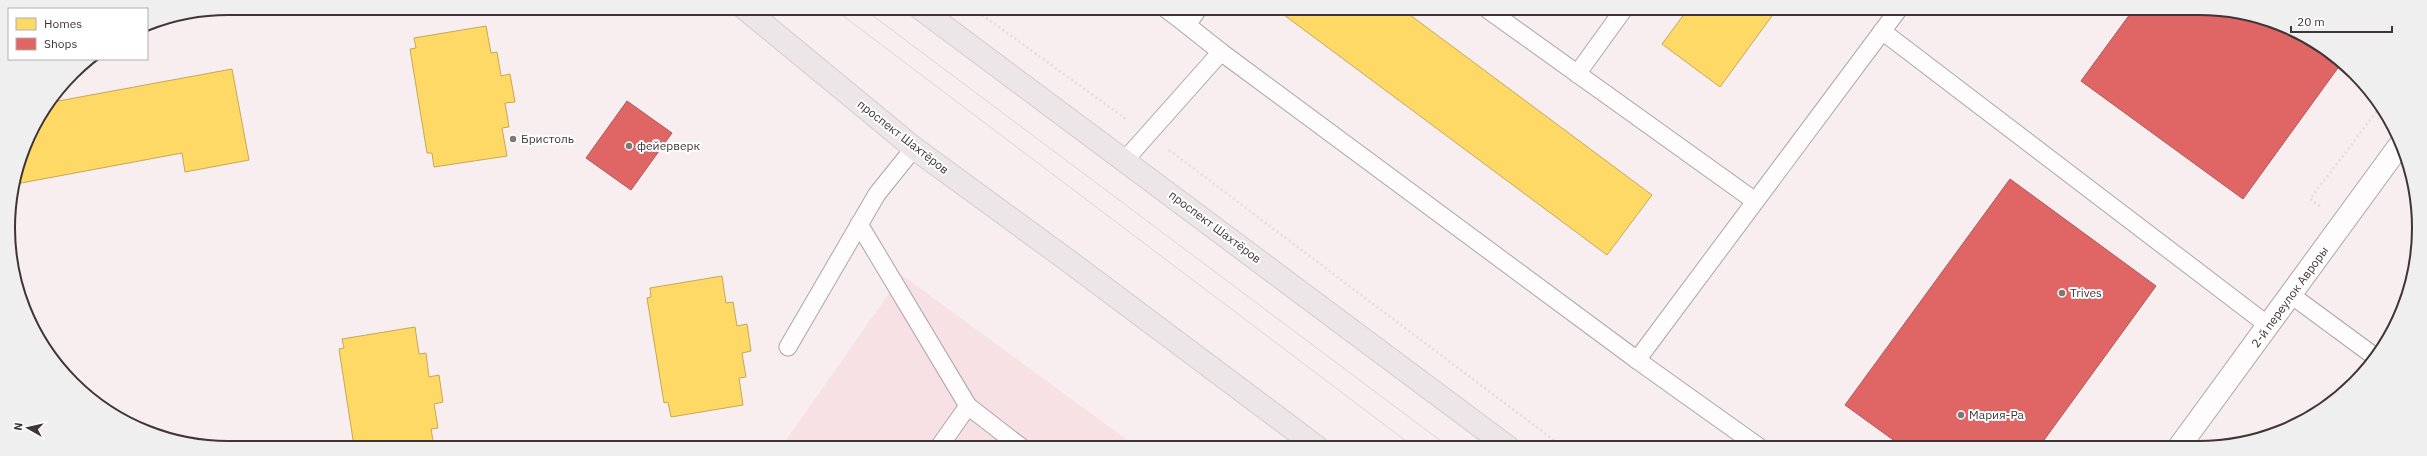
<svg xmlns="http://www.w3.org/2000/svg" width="2427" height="456" font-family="'IBM Plex Sans',sans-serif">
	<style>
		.built { fill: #f7e1e5 }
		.homes { fill: #ffd966; stroke: #c5a858 }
		.shops { fill: #e06666; stroke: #b05758 }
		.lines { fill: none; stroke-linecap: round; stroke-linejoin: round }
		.service-casing { stroke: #afa5a7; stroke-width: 19 }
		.tertiary-casing { stroke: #afa5a7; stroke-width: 24 }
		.primary-casing { stroke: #d2cccd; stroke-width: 24 }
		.path { stroke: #e0dddd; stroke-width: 2.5; stroke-dasharray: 2 3; stroke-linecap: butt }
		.service { stroke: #fefcfd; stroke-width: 17 }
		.tertiary { stroke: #fefcfd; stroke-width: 22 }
		.primary { stroke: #ede6e8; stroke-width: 22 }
		.tram { stroke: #dad7d8; stroke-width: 1 }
		.poi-dot { fill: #807577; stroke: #fff; stroke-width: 1.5 }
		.labels { text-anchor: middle; stroke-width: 4; stroke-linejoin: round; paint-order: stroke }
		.street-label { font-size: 12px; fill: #3f3436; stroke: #fff }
		.poi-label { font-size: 12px; fill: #3f3436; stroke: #fff; text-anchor: start }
		.rim { fill: none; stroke: #3f3436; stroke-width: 2 }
	</style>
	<rect width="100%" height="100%" fill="#f8eef0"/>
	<polygon class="built" points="902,275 1137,447 781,447"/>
	<g class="homes">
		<polygon points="1276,9 1402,9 1652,195 1607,255"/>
		<polygon points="1688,9 1777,9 1720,87 1662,44"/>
		<polygon points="486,26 491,53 497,52 501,76 510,74 515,102 505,103 509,127 502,128 507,156 434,167 432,153 427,153 410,49 416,48 414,38"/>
		<polygon points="232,69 249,160 185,172 182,153 16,184 25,144 53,102"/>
		<polygon points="722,276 726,303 733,302 737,326 747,324 751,351 742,353 746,377 739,378 743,405 671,417 668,402 664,403 647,298 651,297 650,288"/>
		<polygon points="415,327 419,354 426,353 429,377 439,375 443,402 434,404 438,428 431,429 434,446 354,446 339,349 344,348 342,339"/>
	</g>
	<g class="shops">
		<polygon points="2133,10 2227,10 2309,37 2340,65 2243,199 2081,81"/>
		<polygon points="627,101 672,133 631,190 586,158"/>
		<polygon points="2010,179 2156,286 2039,447 1903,447 1845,405"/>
	</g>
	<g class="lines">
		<defs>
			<g id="service">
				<polyline points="1166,9 1187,25"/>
				<polyline points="1487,9 1755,201"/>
				<polyline points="1882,31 2269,326"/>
				<polyline points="1221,52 1637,360 1898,10"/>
				<polyline points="1577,74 1624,9"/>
				<polyline points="1125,160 1221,52 1187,25 1198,9"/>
				<polyline points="859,224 968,406 939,447"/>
				<polyline points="2291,295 2374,356"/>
				<polyline points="788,347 877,194 914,148"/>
				<polyline points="1637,360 1759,447"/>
				<polyline points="968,406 1021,447"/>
			</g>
			<polyline id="tertiary" points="2179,447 2399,146"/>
			<g id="primary">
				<polyline points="744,8 914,148 1070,262 1317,447"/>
				<polyline points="921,9 1508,447"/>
			</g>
		</defs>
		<use href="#service" class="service-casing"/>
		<use href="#tertiary" class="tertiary-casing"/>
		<use href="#primary" class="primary-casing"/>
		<g class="path">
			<polyline points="974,9 1126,119"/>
			<polyline points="1169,150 1563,447"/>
			<polyline points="2320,206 2310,199 2380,107"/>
		</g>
		<use href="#service" class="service"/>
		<use href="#tertiary" class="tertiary"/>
		<use href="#primary" class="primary"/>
		<g class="tram">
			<polyline points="834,9 1414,447"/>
			<polyline points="864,9 1449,447"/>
		</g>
	</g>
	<g class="poi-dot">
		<circle cx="513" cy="139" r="4"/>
		<circle cx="629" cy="146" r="4"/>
		<circle cx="2062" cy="293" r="4"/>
		<circle cx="1961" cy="415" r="4"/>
	</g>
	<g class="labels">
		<g class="street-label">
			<text transform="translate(903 137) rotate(38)" y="4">проспект Шахтёров</text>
			<text transform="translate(1215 227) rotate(37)" y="4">проспект Шахтёров</text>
			<text transform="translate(2290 297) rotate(-54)" y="4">2-й переулок Авроры</text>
		</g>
		<g class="poi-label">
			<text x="521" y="143">Бристоль</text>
			<text x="637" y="150">фейерверк</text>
			<text x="2070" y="297">Trives</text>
			<text x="1969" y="419">Мария-Ра</text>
		</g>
	</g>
	<path d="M0 0H2427V456H0ZM228 15H2199A213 213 0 0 1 2412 228V228A213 213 0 0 1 2199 441H228A213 213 0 0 1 15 228V228A213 213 0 0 1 228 15Z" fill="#f0efef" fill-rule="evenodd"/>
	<path class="rim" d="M228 15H2199A213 213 0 0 1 2412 228V228A213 213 0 0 1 2199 441H228A213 213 0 0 1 15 228V228A213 213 0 0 1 228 15Z"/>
	<rect x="8" y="8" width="140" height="52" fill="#ffffff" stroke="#b2aeaf"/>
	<rect x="16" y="18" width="20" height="12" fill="#ffd966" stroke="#b2aeaf"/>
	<text x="44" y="28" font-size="12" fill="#3f3436">Homes</text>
	<rect x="16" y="38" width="20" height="12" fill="#e06666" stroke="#b2aeaf"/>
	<text x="44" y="48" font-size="12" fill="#3f3436">Shops</text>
	<g transform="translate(28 428) rotate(278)" stroke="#ffffff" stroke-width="3" paint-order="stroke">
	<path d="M0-3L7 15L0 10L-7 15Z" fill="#3f3436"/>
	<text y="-6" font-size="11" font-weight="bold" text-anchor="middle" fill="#3f3436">N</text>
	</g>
	<path d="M2291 26v6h101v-6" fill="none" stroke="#3f3436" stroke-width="2"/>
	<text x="2297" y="26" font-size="12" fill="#3f3436" stroke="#ffffff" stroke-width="3" paint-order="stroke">20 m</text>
</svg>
